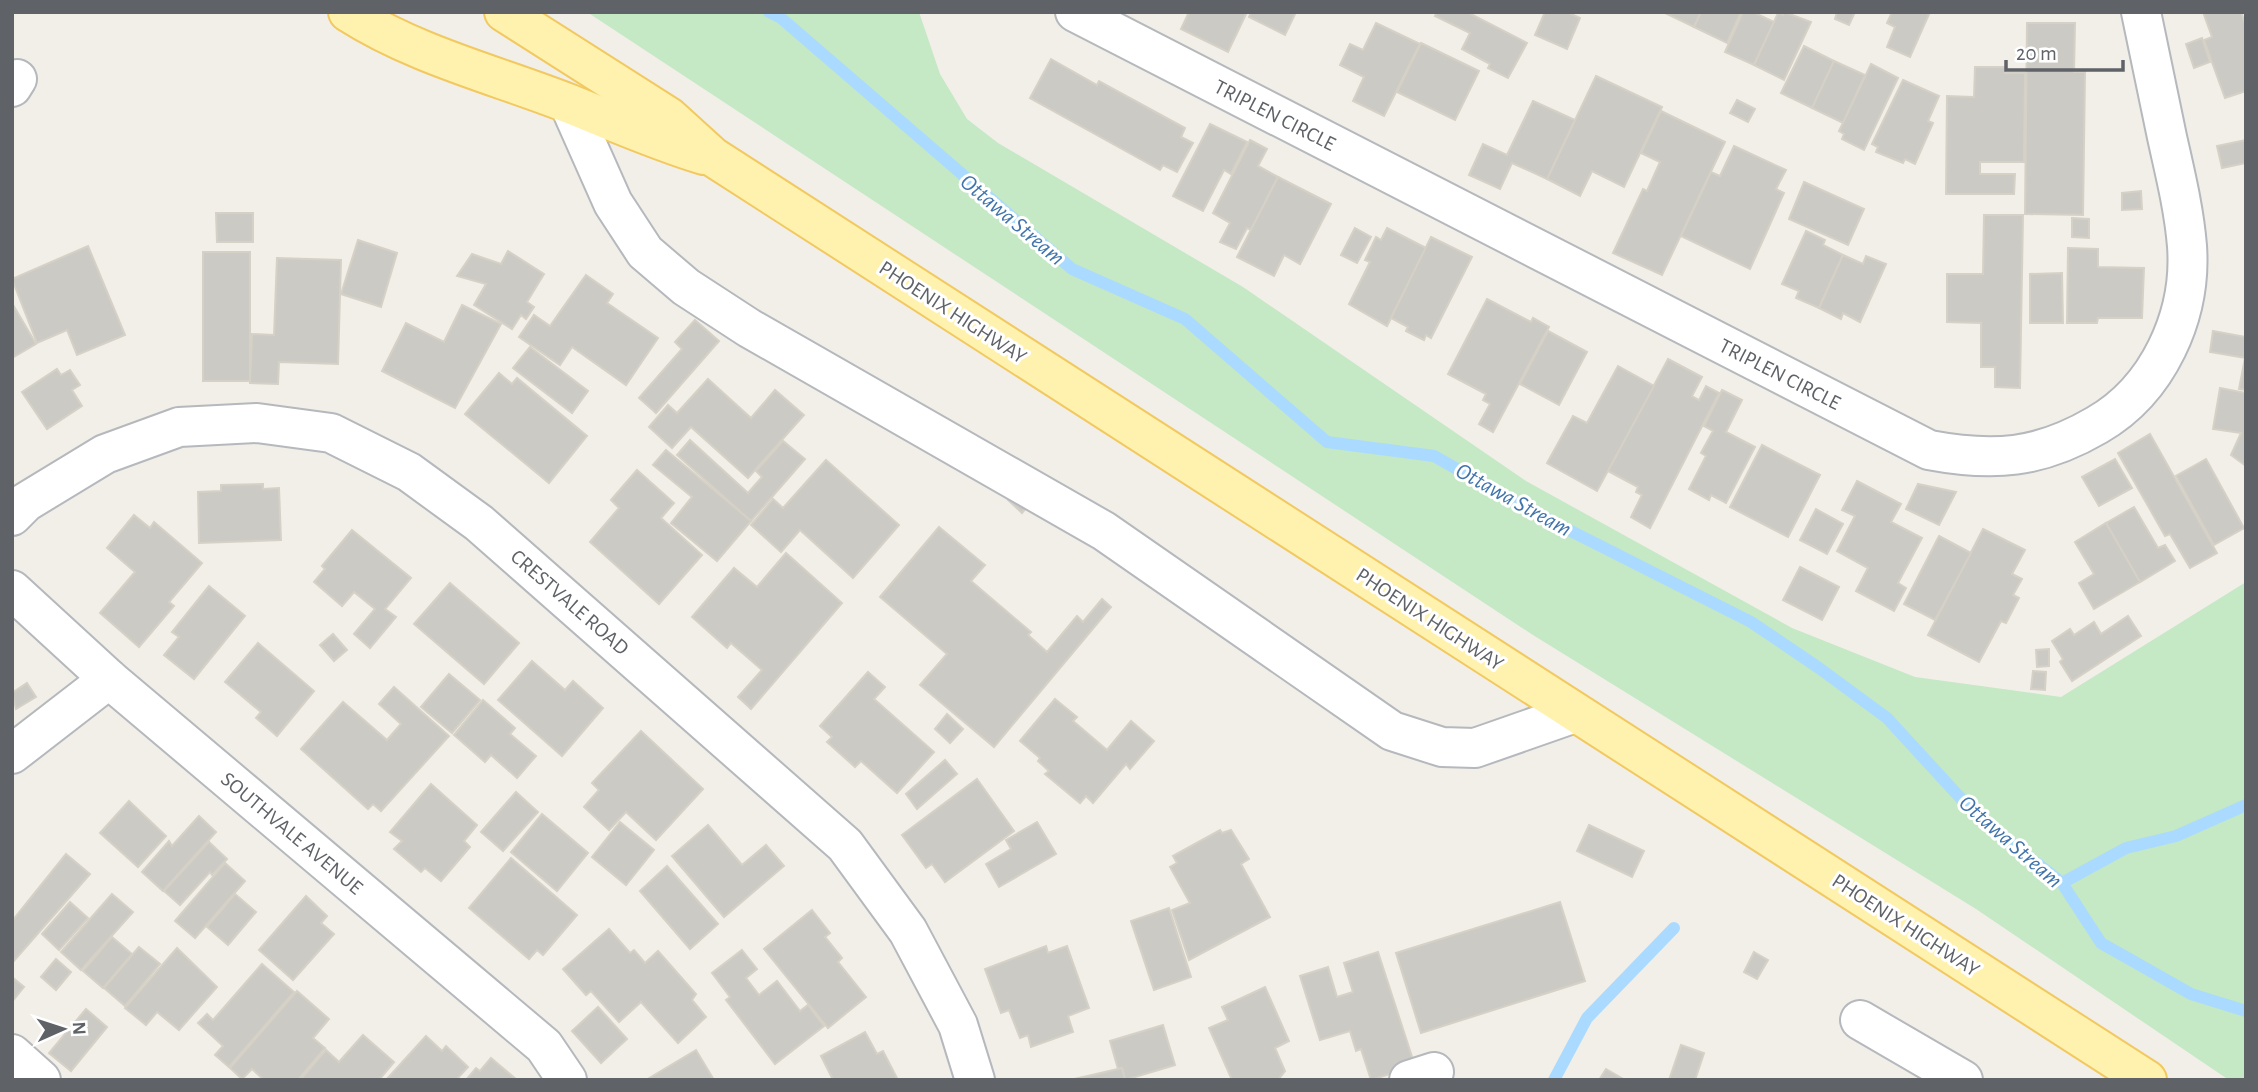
<svg xmlns="http://www.w3.org/2000/svg" width="2258" height="1092" font-family="'Alegreya Sans',sans-serif">
	<style>
		.green { fill: #c5e8c5 }
		.lines { fill: none; stroke-linecap: round; stroke-linejoin: round }
		.stream { stroke: #aadaff; stroke-width: 12 }
		.building { fill: #cccac5; stroke: #d6d1c6; stroke-width: 2 }
		.minor-casing { stroke: #b5b8bc; stroke-width: 42 }
		.major-casing { stroke: #f2c960; stroke-width: 42 }
		.minor { stroke: #fff; stroke-width: 38 }
		.major { stroke: #fff2af; stroke-width: 38 }
		.labels { text-anchor: middle; stroke-width: 6; stroke-linejoin: round; paint-order: stroke }
		.street-label { font-size: 21px; fill: #5f6368; stroke: #fff }
		.water-label { font-size: 23px; font-style: italic; fill: #4174aa; stroke: #fff }
	</style>
	<rect width="100%" height="100%" fill="#f1efe8"/>
	<polygon class="green" points="587,12 919,12 940,74 967,119 998,143 1243,287 1526,481 1792,628 1915,677 2061,697 2246,582 2246,1080 2229,1080 1976,909 1533,635"/>
	<g class="lines">
		<g class="stream">
			<polyline points="769,12 781,18 1072,269 1185,319 1327,442 1434,456 1531,511 1751,622 1819,668 1887,718 1977,816 2062,883 2101,943 2191,994 2246,1011"/>
			<polyline points="2062,883 2126,848 2176,836 2246,805"/>
			<polyline points="1554,1080 1587,1018 1674,928"/>
		</g>
	</g>
	<g class="building">
		<polygon points="1189,12 1247,12 1228,52 1181,29"/>
		<polygon points="1251,12 1296,12 1285,35 1249,17"/>
		<polygon points="1437,12 1467,12 1527,43 1508,78 1488,68 1490,64 1462,49 1470,33 1435,16"/>
		<polygon points="1545,12 1567,12 1580,18 1567,49 1535,35"/>
		<polygon points="1663,12 1701,12 1694,27"/>
		<polygon points="1701,12 1741,12 1727,43 1694,27"/>
		<polygon points="1743,12 1753,12 1774,22 1754,65 1725,52"/>
		<polygon points="1784,12 1811,22 1784,80 1754,65 1778,13 1783,15"/>
		<polygon points="1837,12 1855,12 1849,25 1835,19"/>
		<polygon points="1892,12 1930,12 1910,57 1887,47 1895,27 1887,23"/>
		<polygon points="2203,12 2241,12 2246,26 2246,91 2225,98 2204,40 2212,37"/>
		<polygon points="1376,23 1420,44 1384,116 1353,101 1364,77 1340,65 1350,44 1363,50"/>
		<polygon points="2027,23 2075,23 2074,72 2085,72 2083,215 2025,214"/>
		<polygon points="2202,38 2210,62 2194,68 2186,44"/>
		<polygon points="1421,43 1479,71 1455,120 1397,92"/>
		<polygon points="1804,46 1834,61 1812,108 1781,93"/>
		<polygon points="1051,59 1097,85 1099,81 1185,128 1181,137 1193,143 1177,172 1163,165 1160,170 1030,98"/>
		<polygon points="1834,61 1865,75 1843,123 1812,108"/>
		<polygon points="1871,64 1898,78 1864,150 1842,139 1844,134 1839,131"/>
		<polygon points="1975,67 2005,67 2005,73 2025,73 2024,162 1980,162 1980,174 2015,174 2014,194 1946,194 1947,96 1974,97"/>
		<polygon points="1596,76 1662,107 1624,187 1592,171 1580,196 1547,179"/>
		<polygon points="1903,80 1939,96 1928,121 1933,123 1915,164 1905,159 1903,163 1876,152 1878,147 1872,144"/>
		<polygon points="1737,100 1755,109 1748,122 1730,113"/>
		<polygon points="1533,101 1575,120 1547,179 1512,163 1500,189 1469,175 1483,144 1507,155"/>
		<polygon points="1661,111 1725,142 1662,275 1613,253 1643,189 1647,191 1660,162 1641,153"/>
		<polygon points="1210,124 1247,142 1231,174 1224,170 1203,211 1173,196"/>
		<polygon points="1250,140 1267,149 1258,166 1278,177 1251,230 1247,228 1236,249 1220,242 1230,223 1213,213"/>
		<polygon points="2246,140 2246,163 2222,168 2217,146"/>
		<polygon points="1734,146 1786,170 1776,189 1784,193 1750,269 1681,236 1711,172 1720,176"/>
		<polygon points="1278,177 1331,204 1300,264 1284,255 1274,276 1237,257"/>
		<polygon points="1804,182 1864,209 1848,245 1789,219"/>
		<polygon points="2141,191 2142,209 2122,210 2122,193"/>
		<polygon points="216,213 253,213 253,242 217,242"/>
		<polygon points="1984,215 2023,215 2020,388 1995,387 1995,367 1981,367 1981,323 1947,322 1947,274 1983,274"/>
		<polygon points="2072,218 2089,219 2089,238 2072,237"/>
		<polygon points="1355,228 1371,237 1357,263 1341,255"/>
		<polygon points="1387,228 1426,248 1387,326 1349,304 1370,262 1365,260 1376,237 1381,240"/>
		<polygon points="1806,231 1825,240 1823,245 1843,255 1819,308 1796,298 1799,291 1782,284"/>
		<polygon points="1431,237 1472,257 1431,338 1426,335 1424,340 1406,331 1408,327 1391,318"/>
		<polygon points="358,240 397,253 381,307 341,294"/>
		<polygon points="88,246 125,335 77,355 67,330 37,343 12,279"/>
		<polygon points="2068,248 2098,249 2098,267 2144,268 2142,318 2098,318 2097,323 2067,323"/>
		<polygon points="508,251 544,274 527,302 534,307 526,319 521,315 512,329 474,305 486,284 457,276 472,254 501,264"/>
		<rect x="203" y="252" width="47" height="129"/>
		<polygon points="1843,255 1863,264 1866,256 1886,264 1860,322 1843,313 1841,319 1819,308"/>
		<polygon points="277,258 341,260 338,364 279,362 278,384 250,383 252,334 274,335"/>
		<polygon points="2062,273 2063,323 2030,323 2030,274"/>
		<polygon points="586,275 613,294 607,303 658,338 626,385 572,347 560,365 519,337 534,315 550,326"/>
		<polygon points="1487,299 1531,322 1533,318 1549,327 1493,432 1479,424 1490,404 1483,400 1486,394 1448,374"/>
		<polygon points="12,303 36,344 12,358"/>
		<polygon points="462,305 501,324 455,408 382,371 406,323 444,342"/>
		<polygon points="695,320 719,341 656,413 639,398 682,349 675,342"/>
		<polygon points="1548,331 1587,352 1559,405 1520,384"/>
		<polygon points="2213,331 2246,337 2246,358 2210,352"/>
		<polygon points="530,347 588,391 572,413 513,368"/>
		<polygon points="2245,358 2246,358 2246,390 2239,389"/>
		<polygon points="1668,359 1702,377 1692,396 1699,400 1706,386 1719,393 1650,528 1631,517 1642,495 1636,492 1638,487 1608,471"/>
		<polygon points="1618,366 1654,386 1597,491 1547,463 1573,416 1587,423"/>
		<polygon points="57,369 61,375 70,370 80,385 72,390 82,406 47,429 22,392"/>
		<polygon points="499,373 512,384 517,378 587,436 549,483 465,414"/>
		<polygon points="708,379 751,418 775,390 804,415 748,478 691,427 672,448 649,427 668,405 677,413"/>
		<polygon points="2220,388 2246,393 2246,466 2231,455 2241,433 2213,429"/>
		<polygon points="1722,390 1742,400 1726,432 1755,447 1726,503 1711,495 1709,500 1689,489 1706,456 1701,453 1713,431 1704,426"/>
		<polygon points="2150,434 2217,553 2190,568 2170,534 2165,536 2118,453"/>
		<polygon points="690,440 748,493 762,477 756,471 783,441 805,459 751,521 677,455"/>
		<polygon points="1762,445 1820,475 1788,537 1730,507"/>
		<polygon points="666,450 751,521 717,561 671,523 692,497 653,465"/>
		<polygon points="2115,459 2132,488 2099,506 2082,477"/>
		<polygon points="2206,459 2244,528 2214,545 2176,476"/>
		<polygon points="826,460 899,525 853,578 800,530 781,552 751,525 773,499 783,508"/>
		<polygon points="637,470 674,503 661,518 702,555 659,604 590,542 619,508 611,500"/>
		<polygon points="1857,481 1901,504 1891,522 1922,538 1898,583 1906,588 1894,611 1856,591 1868,568 1837,551 1855,516 1842,510"/>
		<polygon points="263,484 263,489 279,488 281,540 199,543 198,492 221,491 221,485"/>
		<polygon points="1918,484 1956,492 1939,525 1906,509"/>
		<polygon points="1019,488 1033,500 1022,513 1008,500"/>
		<polygon points="2134,507 2158,548 2165,545 2175,561 2140,582 2106,523"/>
		<polygon points="1816,509 1843,524 1827,554 1800,540"/>
		<polygon points="134,515 150,528 154,522 202,563 169,602 174,606 139,647 100,613 135,572 107,548"/>
		<polygon points="2106,523 2140,582 2094,609 2079,583 2094,574 2075,542"/>
		<polygon points="939,527 985,565 971,581 1031,632 1028,635 1047,652 1077,616 1083,622 1102,599 1111,607 994,747 920,685 947,654 880,597"/>
		<polygon points="1983,529 2025,550 2012,574 2022,579 2013,595 2019,598 2006,623 2001,621 1979,662 1928,635"/>
		<polygon points="352,530 411,578 385,609 396,617 370,648 354,634 375,609 354,592 342,606 314,582 325,569 322,566"/>
		<polygon points="1939,536 1971,553 1935,620 1904,604"/>
		<polygon points="786,553 842,603 751,709 738,697 762,670 731,643 727,648 692,617 734,568 757,587"/>
		<polygon points="1800,567 1839,587 1822,620 1783,600"/>
		<polygon points="450,583 519,643 484,684 414,624"/>
		<polygon points="209,586 245,616 194,679 164,655 179,637 172,632"/>
		<polygon points="2128,616 2141,636 2072,681 2060,662 2063,659 2052,641 2070,629 2074,635 2094,622 2101,634"/>
		<polygon points="333,634 347,650 334,661 320,645"/>
		<polygon points="258,643 314,691 277,736 256,718 261,712 225,682"/>
		<polygon points="2049,649 2049,666 2037,667 2036,650"/>
		<polygon points="532,661 565,690 573,681 603,708 562,756 498,700"/>
		<polygon points="2033,671 2046,672 2045,690 2031,689"/>
		<polygon points="868,672 885,687 874,699 934,752 897,793 861,761 855,767 827,742 832,737 820,726"/>
		<polygon points="449,674 480,700 452,733 421,707"/>
		<polygon points="27,683 36,697 16,709 12,693"/>
		<polygon points="394,687 449,736 381,811 373,804 368,809 301,749 343,702 387,740 401,724 379,704"/>
		<polygon points="1055,699 1077,717 1073,721 1107,750 1131,721 1154,741 1130,769 1126,764 1093,803 1086,796 1080,803 1045,774 1049,771 1038,761 1040,758 1020,741"/>
		<polygon points="483,700 515,728 510,734 536,756 517,778 491,755 485,762 454,735"/>
		<polygon points="947,714 963,729 950,743 935,729"/>
		<polygon points="641,731 703,789 656,840 626,812 609,830 584,807 599,790 592,783"/>
		<polygon points="945,760 957,774 917,809 906,794"/>
		<polygon points="977,779 1014,831 945,882 932,864 926,868 902,835"/>
		<polygon points="431,784 477,825 464,841 470,847 441,881 425,868 421,872 394,849 402,841 390,832"/>
		<polygon points="516,792 538,812 503,851 481,832"/>
		<polygon points="129,801 166,836 138,867 100,833"/>
		<polygon points="542,814 588,853 557,891 511,852"/>
		<polygon points="199,816 216,832 163,891 142,872 169,841 172,846"/>
		<polygon points="620,822 654,850 626,885 592,857"/>
		<polygon points="1037,822 1056,854 999,887 986,864 1011,849 1006,840"/>
		<polygon points="708,825 742,865 766,845 784,866 724,917 672,856"/>
		<polygon points="1589,825 1644,851 1632,877 1577,851"/>
		<polygon points="1220,830 1222,833 1231,830 1249,859 1241,864 1270,917 1189,960 1172,910 1190,903 1170,867 1177,863 1173,856"/>
		<polygon points="209,842 227,859 212,875 210,872 180,905 164,891"/>
		<polygon points="66,854 90,874 12,963 12,921"/>
		<polygon points="511,858 577,915 543,955 537,950 529,959 469,908"/>
		<polygon points="225,863 245,881 195,938 175,921"/>
		<polygon points="667,866 718,924 690,949 640,891"/>
		<polygon points="112,894 133,912 81,970 61,952"/>
		<polygon points="235,894 256,912 228,945 207,927"/>
		<polygon points="306,896 327,916 321,923 334,934 293,980 259,950"/>
		<polygon points="70,902 88,918 59,950 42,934"/>
		<polygon points="1560,902 1585,981 1421,1033 1396,953"/>
		<polygon points="1169,908 1191,977 1154,990 1131,921"/>
		<polygon points="812,910 830,933 825,937 842,958 838,962 866,997 828,1028 764,949"/>
		<polygon points="609,929 630,953 634,950 645,963 658,951 696,994 692,1000 706,1017 678,1043 641,1002 619,1022 591,991 586,995 563,969"/>
		<polygon points="112,937 132,954 103,988 83,971"/>
		<polygon points="1046,946 1048,953 1067,946 1089,1008 1068,1016 1073,1032 1031,1047 1028,1035 1020,1038 1009,1010 1001,1013 985,969"/>
		<polygon points="139,947 160,964 125,1006 104,988"/>
		<polygon points="177,948 217,987 179,1030 157,1012 146,1025 125,1008"/>
		<polygon points="742,950 757,969 746,978 759,995 777,981 800,1011 808,1005 824,1026 775,1064 726,1000 730,997 712,973"/>
		<polygon points="1378,952 1415,1066 1371,1080 1361,1049 1356,1051 1350,1031 1320,1040 1300,976 1328,967 1337,997 1353,992 1344,963"/>
		<polygon points="1754,952 1768,960 1757,979 1744,972"/>
		<polygon points="56,959 71,972 56,990 41,977"/>
		<polygon points="262,964 294,992 229,1067 215,1055 223,1046 198,1023 207,1014 213,1020"/>
		<polygon points="12,977 24,987 12,1002"/>
		<polygon points="1265,987 1289,1041 1275,1048 1285,1071 1278,1080 1232,1080 1209,1028 1228,1020 1222,1007"/>
		<polygon points="297,991 329,1019 313,1038 325,1048 298,1080 264,1080 252,1069 242,1079 230,1068"/>
		<polygon points="598,1007 627,1039 601,1063 572,1031"/>
		<polygon points="86,1009 107,1027 71,1071 49,1053"/>
		<polygon points="1163,1025 1175,1065 1125,1080 1122,1068 1118,1069 1110,1041"/>
		<polygon points="865,1032 877,1054 883,1051 898,1080 833,1080 821,1056"/>
		<polygon points="363,1035 394,1062 379,1080 300,1080 326,1050 339,1062"/>
		<polygon points="426,1036 442,1051 446,1046 468,1067 456,1080 386,1080"/>
		<polygon points="1681,1045 1704,1053 1695,1080 1669,1080"/>
		<polygon points="696,1050 714,1080 646,1080"/>
		<polygon points="491,1058 517,1080 466,1080 476,1068 480,1071"/>
		<polygon points="1122,1068 1125,1080 1070,1080 1118,1069"/>
		<polygon points="1606,1069 1625,1080 1599,1080"/>
	</g>
	<g class="lines">
		<defs>
			<g id="minor">
				<path d="M 1075,12 L 1929,450 C 1993,462 2039,459 2097,425 C 2158,390 2192,316 2187,246 C 2184,209 2175,173 2167,137 C 2158,95 2150,54 2141,12"/>
				<polyline points="12,87 17,79"/>
				<polyline points="569,104 613,203 645,252 686,287 749,328 1104,531 1392,731 1442,747 1475,748 1575,713"/>
				<polyline points="12,516 26,502 105,454 179,427 257,423 331,433 409,472 479,523 845,845 908,931 958,1025 975,1080"/>
				<polyline points="12,590 109,679 544,1046 567,1080"/>
				<polyline points="12,754 109,679"/>
				<polyline points="1860,1020 1963,1080"/>
				<polyline points="12,1054 41,1080"/>
				<polyline points="1409,1080 1434,1072"/>
			</g>
			<g id="major">
				<path d="M 348,12 C 415,55 496,75 570,104 C 615,122 657,141 704,155"/>
				<polyline points="504,12 669,117 713,157 2147,1080"/>
			</g>
		</defs>
		<use href="#minor" class="minor-casing"/>
		<use href="#major" class="major-casing"/>
		<use href="#minor" class="minor"/>
		<use href="#major" class="major"/>
	</g>
	<g class="labels">
		<g class="street-label">
			<text transform="translate(1275 115) rotate(27)" y="7">TRIPLEN CIRCLE</text>
			<text transform="translate(953 312) rotate(33)" y="7">PHOENIX HIGHWAY</text>
			<text transform="translate(1780 374) rotate(27)" y="7">TRIPLEN CIRCLE</text>
			<text transform="translate(570 602) rotate(41)" y="7">CRESTVALE ROAD</text>
			<text transform="translate(1430 619) rotate(33)" y="7">PHOENIX HIGHWAY</text>
			<text transform="translate(292 833) rotate(40)" y="7">SOUTHVALE AVENUE</text>
			<text transform="translate(1906 925) rotate(33)" y="7">PHOENIX HIGHWAY</text>
		</g>
		<g class="water-label">
			<text transform="translate(1013 219) rotate(40)" y="8">Ottawa Stream</text>
			<text transform="translate(1514 499) rotate(29)" y="8">Ottawa Stream</text>
			<text transform="translate(2011 841) rotate(41)" y="8">Ottawa Stream</text>
		</g>
	</g>
	<rect width="2258" height="1092" fill="none" stroke="#5f6368" stroke-width="28"/>
	<g transform="translate(63 1029) rotate(87)" stroke="#ffffff" stroke-width="5" paint-order="stroke">
	<path d="M0-5L12 26L0 18L-12 26Z" fill="#5f6368"/>
	<text y="-10" font-size="19" font-weight="bold" text-anchor="middle" fill="#5f6368">N</text>
	</g>
	<path d="M2006 60v10h117v-10" fill="none" stroke="#5f6368" stroke-width="3.5"/>
	<text x="2016" y="60" font-size="21" fill="#5f6368" stroke="#ffffff" stroke-width="5" paint-order="stroke">20 m</text>
</svg>
